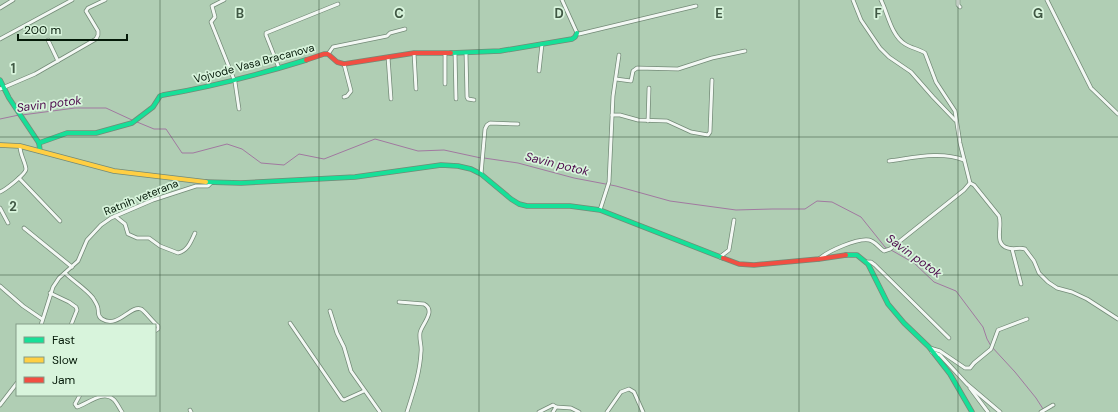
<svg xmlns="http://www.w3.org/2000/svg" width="1118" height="412" font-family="'DM Sans',sans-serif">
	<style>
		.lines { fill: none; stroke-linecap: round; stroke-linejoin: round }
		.stream { stroke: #a179a0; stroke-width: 1 }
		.street-casing { stroke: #738a77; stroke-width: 4.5 }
		.fast-casing { stroke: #738a77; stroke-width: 5.5 }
		.slow-casing { stroke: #738a77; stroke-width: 5.5 }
		.jam-casing { stroke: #738a77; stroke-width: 5.5 }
		.street { stroke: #f3f8f4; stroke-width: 3 }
		.fast { stroke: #16e098; stroke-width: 4 }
		.slow { stroke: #ffcf43; stroke-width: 4 }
		.jam { stroke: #f24e42; stroke-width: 4 }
		.grid { fill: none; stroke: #405844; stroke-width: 1; stroke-opacity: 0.55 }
		.labels { text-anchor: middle; stroke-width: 3.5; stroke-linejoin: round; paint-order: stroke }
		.street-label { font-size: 11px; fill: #041908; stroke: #d8f4dc }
		.water-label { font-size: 12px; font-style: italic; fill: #4c084b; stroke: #d8f4dc }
		.grid-label { font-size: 13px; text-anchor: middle; font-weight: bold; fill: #405844; stroke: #d8f4dc; stroke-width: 3.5; stroke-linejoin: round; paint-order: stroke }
	</style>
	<rect width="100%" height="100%" fill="#b0ceb4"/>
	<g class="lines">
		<g class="stream">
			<polyline points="22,115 75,108 106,108 132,120"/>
			<polyline points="0,119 19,115"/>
			<polyline points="137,122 154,129 166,129 182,153 193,153 227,144 242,149 261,163 284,165 299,154 324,159 375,139 418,151 444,150 481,158"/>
			<polyline points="484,158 518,163 574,178 616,186 670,201 736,210 772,209 805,209 817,201 832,202 861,217 885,247 888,249"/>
			<polyline points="891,250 914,263 934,282 956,291 983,327 987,339 991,346 1015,372 1036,398 1045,412"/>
		</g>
		<defs>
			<g id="street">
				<polyline points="224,0 212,6 215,17 211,22 235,82 239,109"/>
				<polyline points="562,0 577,33 579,34 696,6"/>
				<polyline points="853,0 861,20 880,48 889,57 911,72 933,97 955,120"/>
				<polyline points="958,0 958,5 960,7"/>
				<polyline points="1047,0 1091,88 1118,114"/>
				<polyline points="0,8 13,0"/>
				<polyline points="0,39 72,0"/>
				<polyline points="48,40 58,61"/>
				<polyline points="414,53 416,89"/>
				<polyline points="445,53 445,84"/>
				<polyline points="455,53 456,99"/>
				<polyline points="466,53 467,97 468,99 474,100"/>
				<polyline points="328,54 333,47 387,36 390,33 405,29"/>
				<polyline points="388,57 391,99"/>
				<polyline points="279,68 266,35 266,33 338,4"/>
				<polyline points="539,71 542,44"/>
				<polyline points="616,79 631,81 633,71 637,68 678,69 712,58 745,51"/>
				<polyline points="0,89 35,74 96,39 98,35 98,31 86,11 88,8 105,0"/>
				<polyline points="344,97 347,96 351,91 344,64"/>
				<polyline points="612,115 620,115 638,120 667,121 691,132 708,135 710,132 712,80"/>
				<polyline points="648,121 649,88"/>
				<path d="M 889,161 C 913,158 940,151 964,160"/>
				<polyline points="481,174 485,129 487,125 490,123 518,124"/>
				<polyline points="19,178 60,221"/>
				<path d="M 970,183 L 974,185 L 999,216 C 1003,226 993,244 1008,248 C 1014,250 1019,247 1025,249 L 1034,261 L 1039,273 L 1048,282 L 1057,288 L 1072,292 L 1087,299 L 1118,319"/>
				<path d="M 0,192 C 5,190 26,174 26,169 C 25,161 20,155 20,146"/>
				<polyline points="0,208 8,223"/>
				<polyline points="600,210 609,182 613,96 619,55"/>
				<path d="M 115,216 L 125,224 L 128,234 L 137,238 L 149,238 L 160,246 L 178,253 C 188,251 191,241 195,233"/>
				<polyline points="24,228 72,267"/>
				<polyline points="1012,249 1021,284"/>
				<polyline points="720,257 729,250 734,220"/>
				<path d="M 819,259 C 828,251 857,238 869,240 C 875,241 878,247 884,251 L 890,249 L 964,190 L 970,183 L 960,143 L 955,111 L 936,82 L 925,53 C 919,49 911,48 905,44 C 891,35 888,14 881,0"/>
				<polyline points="867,262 871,262 875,265 949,338"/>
				<path d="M 65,273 C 73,281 86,289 93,298 C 94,300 98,305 98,309 C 99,313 97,316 102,319 C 118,329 130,305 141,309 C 144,310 153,322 158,326 L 158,329 L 155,331"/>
				<polyline points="0,286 23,306 42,319"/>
				<polyline points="50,293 69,302 76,307 77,310 71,325"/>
				<path d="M 399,302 L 424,304 C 437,311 421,325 420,333 C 419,340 422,346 421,352 C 420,373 413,393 407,412"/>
				<polyline points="330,311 337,333 344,347 351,371 380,412"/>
				<polyline points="290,323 342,399 344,400 364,391"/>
				<polyline points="41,325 53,287 59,278 78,261 87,240 101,225 111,218 153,200 196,186 208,186 211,183"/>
				<polyline points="930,348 940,351 965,368 970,368 974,363 991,349 998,330 1027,319"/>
				<polyline points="932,352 940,355 967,384 1000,412"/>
				<polyline points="970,388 988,412"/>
				<path d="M 80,395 L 75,404 L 77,407 C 87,404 103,390 113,399 C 117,402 119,408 122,412"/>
				<polyline points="0,405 17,383"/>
				<polyline points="556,407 571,408 579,412"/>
				<polyline points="190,410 191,412"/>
				<polyline points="539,412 553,405 556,407 553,412"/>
				<polyline points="607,412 621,392 629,389 634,392 643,412"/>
				<polyline points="1041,412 1053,405"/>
			</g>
			<g id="fast">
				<polyline points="451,53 500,51 572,39 575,37 577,33"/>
				<polyline points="0,80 9,98 39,143 40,151"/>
				<path d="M 39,143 L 67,133 L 96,133 L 132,123 L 153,107 L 160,96 L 163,95 C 210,87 261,74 306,60"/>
				<polyline points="206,182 241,183 355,177 441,165 458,166 471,169 481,174 511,199 519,204 527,206 570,206 600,210 723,258"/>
				<polyline points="846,255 857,255 868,264 888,304 904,323 929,347 950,374 972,412"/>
			</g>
			<polyline id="slow" points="0,145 20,146 114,171 206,182"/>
			<g id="jam">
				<polyline points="306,60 324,54 328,54 337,62 344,64 414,53 451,53"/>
				<polyline points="723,258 739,264 754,265 819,259 846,255"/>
			</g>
		</defs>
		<use href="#street" class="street-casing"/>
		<use href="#fast" class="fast-casing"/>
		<use href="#slow" class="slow-casing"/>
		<use href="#jam" class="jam-casing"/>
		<use href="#street" class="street"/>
		<use href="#fast" class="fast"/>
		<use href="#slow" class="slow"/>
		<use href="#jam" class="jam"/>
	</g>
	<path class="grid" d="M 160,0 L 160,412M 319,0 L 319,412M 479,0 L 479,412M 639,0 L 639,412M 799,0 L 799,412M 958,0 L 958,412M 0,137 L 1118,137M 0,275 L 1118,275"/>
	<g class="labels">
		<g class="street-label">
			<text transform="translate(254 63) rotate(-15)" y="4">Vojvode Vasa Bracanova</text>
			<text transform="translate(141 197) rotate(-22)" y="4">Ratnih veterana</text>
		</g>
		<g class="water-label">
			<text transform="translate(49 104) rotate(-7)" y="4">Savin potok</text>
			<text transform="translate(557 164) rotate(14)" y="4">Savin potok</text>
			<text transform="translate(914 256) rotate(36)" y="4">Savin potok</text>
		</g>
	</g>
	<g class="grid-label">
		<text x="240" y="18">B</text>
		<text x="399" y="18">C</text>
		<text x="559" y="18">D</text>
		<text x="719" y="18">E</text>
		<text x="878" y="18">F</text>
		<text x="1038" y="18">G</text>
		<text x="13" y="73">1</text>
		<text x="13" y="211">2</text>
	</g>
	<rect x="16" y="324" width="140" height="72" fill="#d8f4dc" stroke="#839c87"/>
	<rect x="24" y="337" width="20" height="6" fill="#16e098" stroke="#839c87"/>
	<text x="52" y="344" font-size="12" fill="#041908">Fast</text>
	<rect x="24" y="357" width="20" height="6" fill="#ffcf43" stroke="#839c87"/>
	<text x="52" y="364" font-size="12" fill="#041908">Slow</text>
	<rect x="24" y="377" width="20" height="6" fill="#f24e42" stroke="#839c87"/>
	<text x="52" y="384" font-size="12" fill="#041908">Jam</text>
	<path d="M18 34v6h109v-6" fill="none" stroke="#041908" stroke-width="2"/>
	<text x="24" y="34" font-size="12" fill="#041908" stroke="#d8f4dc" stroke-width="3" paint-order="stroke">200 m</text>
</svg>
